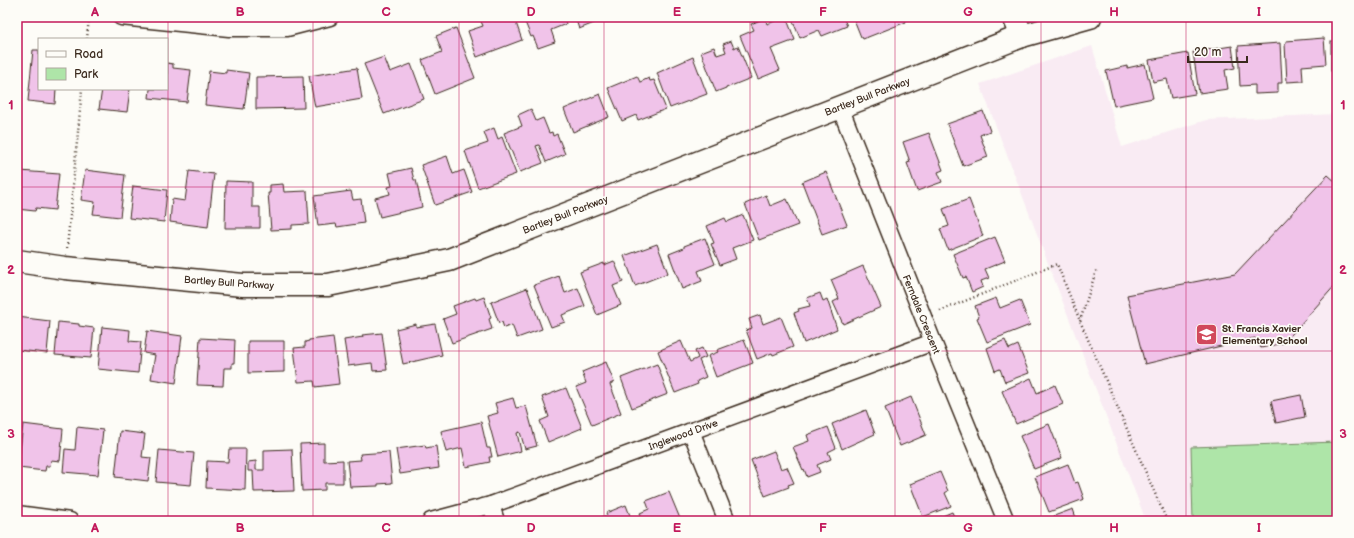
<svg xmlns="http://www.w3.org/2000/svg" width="1354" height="538" font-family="'Balsamiq Sans',sans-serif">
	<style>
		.built { fill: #f9ebf3 }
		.green { fill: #aee5a8; stroke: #748863 }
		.building { fill: #f0c3e9; stroke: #3b2a1e }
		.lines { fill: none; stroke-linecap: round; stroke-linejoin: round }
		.street-casing { stroke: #3b2a1e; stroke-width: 19 }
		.secondary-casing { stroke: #3b2a1e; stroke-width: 25 }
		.path { stroke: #3b2a1e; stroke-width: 2.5; stroke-dasharray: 1 3; stroke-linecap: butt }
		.street { stroke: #fdfcf7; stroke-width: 16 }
		.secondary { stroke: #fdfcf7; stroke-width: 22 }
		.grid { fill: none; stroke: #c2185b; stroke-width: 1; stroke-opacity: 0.55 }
		.labels { text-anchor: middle; stroke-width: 3.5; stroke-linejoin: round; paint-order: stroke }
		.street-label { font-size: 10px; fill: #3b2a1e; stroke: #fdfcf7 }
		.poi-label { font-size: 10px; font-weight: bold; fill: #3b2a1e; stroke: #fdfcf7; text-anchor: start }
		.neatline { fill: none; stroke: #c2185b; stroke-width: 1.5 }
		.grid-label { font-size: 13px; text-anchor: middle; font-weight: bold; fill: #c2185b }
	</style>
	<rect width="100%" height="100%" fill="#fdfcf7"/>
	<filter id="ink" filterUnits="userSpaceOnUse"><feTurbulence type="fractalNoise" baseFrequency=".025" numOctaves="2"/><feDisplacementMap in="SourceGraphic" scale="8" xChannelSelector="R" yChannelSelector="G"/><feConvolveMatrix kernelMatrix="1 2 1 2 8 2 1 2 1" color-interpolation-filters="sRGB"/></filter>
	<g filter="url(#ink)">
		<polygon class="built" points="1092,46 1122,147 1206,120 1337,114 1337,521 1146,521 980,84"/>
		<polygon class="green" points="1337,442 1337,521 1193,521 1191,447"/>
		<g class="building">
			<polygon points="485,17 514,17 522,40 477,57 468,31 483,26 480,19"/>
			<polygon points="523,17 564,17 566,24 551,30 555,42 538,48 533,36 531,37"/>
			<polygon points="575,17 609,17 579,29"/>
			<polygon points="637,17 649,17 638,21"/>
			<polygon points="786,17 795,40 771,49 780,70 758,79 740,36 754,30 751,24 765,18 767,24"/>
			<polygon points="791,17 843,17 847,26 822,36 819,30 800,38"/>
			<polygon points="853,17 904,17 906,22 863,39 862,37 861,37"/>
			<polygon points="456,28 475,78 435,94 422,60 442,52 436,36"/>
			<polygon points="1324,38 1326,64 1302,66 1303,81 1287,82 1285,44 1286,44 1286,41"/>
			<polygon points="731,41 734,48 738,46 751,78 716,92 701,52 714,47 717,55 726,52 723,44"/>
			<rect x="1331" y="41" width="6" height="30"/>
			<polygon points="1280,43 1282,83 1278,83 1278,93 1255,94 1255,85 1240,86 1238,46"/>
			<polygon points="1232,46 1235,68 1225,70 1228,89 1199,93 1193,52"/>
			<polygon points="33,50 39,50 39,89 56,89 55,104 28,101"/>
			<polygon points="1188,53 1195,94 1171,98 1167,79 1153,82 1149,60"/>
			<polygon points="384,57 390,72 411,64 424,99 384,114 364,64"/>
			<polygon points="693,57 707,94 670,108 657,73"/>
			<polygon points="167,63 173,64 173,68 191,70 187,102 149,98 150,89 167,89"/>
			<polygon points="1145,64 1153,98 1114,106 1106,71 1127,66 1127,68"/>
			<polygon points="357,68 362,99 315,107 309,76"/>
			<polygon points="226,70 249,73 244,109 205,105 209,71 226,73"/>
			<polygon points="303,76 304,108 256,109 256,77"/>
			<polygon points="637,76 640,82 649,78 650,81 654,80 666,109 638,120 636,115 622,121 608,88"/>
			<polygon points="102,89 130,89 127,112 99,109"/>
			<polygon points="600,94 609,117 573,132 564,109"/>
			<polygon points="531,109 536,121 543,118 549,133 552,132 553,136 557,134 565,154 546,162 539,145 536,146 543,163 520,172 504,133 522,126 518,115"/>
			<polygon points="983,111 990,131 980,135 988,157 963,166 947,124"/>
			<polygon points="494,128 498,139 502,137 516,174 478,188 465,151 488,143 484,132"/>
			<polygon points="929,133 943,170 938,172 942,182 917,191 907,163 910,162 903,142"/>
			<polygon points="447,156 453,174 464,170 472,192 435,205 421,165"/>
			<polygon points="411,168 414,180 416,180 422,207 380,217 375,198 390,194 388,187 392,186 389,173"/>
			<polygon points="85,170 125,175 120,217 93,214 95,202 81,200"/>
			<polygon points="20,171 59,174 55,210 36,208 35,211 17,209"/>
			<polygon points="189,171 214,174 208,227 170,222 172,199 185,201"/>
			<polygon points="826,172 847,225 822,234 802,182"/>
			<polygon points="1328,175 1337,183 1337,283 1284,343 1261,348 1255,338 1145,364 1127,295 1235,274"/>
			<polygon points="226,181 252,182 252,207 260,207 260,228 225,228"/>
			<polygon points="283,184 284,192 307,191 309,224 292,225 292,229 271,230 268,193 270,193 270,185"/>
			<polygon points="133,186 167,190 164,222 129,218"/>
			<polygon points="351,191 353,200 361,199 364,223 337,227 336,224 318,226 314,196"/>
			<polygon points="766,195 770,206 787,199 798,225 759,240 745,204"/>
			<polygon points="969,199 983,236 948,250 940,229 949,226 943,209"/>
			<polygon points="743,215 753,240 732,248 736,259 720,265 711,244 714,243 707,226 725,218 727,222"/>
			<polygon points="995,237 1005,261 985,269 989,278 981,281 983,287 972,292 966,277 963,278 953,254"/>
			<polygon points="705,238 715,264 698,271 702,281 682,289 669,254 684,248 684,246"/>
			<polygon points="657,244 668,273 635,286 624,256"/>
			<polygon points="614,261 623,282 613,286 621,305 597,315 580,272 604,263 604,265"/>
			<polygon points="863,266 881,307 843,324 833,302 839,299 831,280"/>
			<polygon points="559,276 565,293 578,288 585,306 562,315 565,322 551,327 534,285"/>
			<polygon points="527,288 542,329 517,338 512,325 504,328 502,322 499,323 491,302"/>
			<polygon points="820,293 823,301 827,299 837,329 804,343 794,313 799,311 798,309 810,306 807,298"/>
			<polygon points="484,297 491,318 489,319 492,329 452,343 443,319 456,314 453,306 475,298 476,300"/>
			<polygon points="996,298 1000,308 1020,300 1030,325 987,342 977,318 979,317 975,306"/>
			<polygon points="760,315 763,324 781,317 793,347 773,355 772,353 757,359 746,330 752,328 749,319"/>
			<polygon points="17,317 50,321 47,353 17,350"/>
			<polygon points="58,322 79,324 79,326 94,328 91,358 55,355"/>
			<polygon points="416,324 416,327 435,324 442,355 403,364 396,329"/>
			<polygon points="102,327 130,330 129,341 141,342 138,373 98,369"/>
			<polygon points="147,331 182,336 176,383 151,379 155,355 144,353"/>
			<polygon points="382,333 387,370 373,371 372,363 348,366 344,340 363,337 362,335"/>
			<polygon points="333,337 339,384 315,387 314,381 298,382 294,348 305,347 305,342 309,341 309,340"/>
			<polygon points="200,338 235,340 234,363 232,363 232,368 224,368 223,386 197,385"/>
			<polygon points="744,340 753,363 716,377 708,356 718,352 717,350"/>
			<polygon points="1005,340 1009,349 1018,345 1029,373 1005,382 1000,369 995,371 987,348"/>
			<polygon points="248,341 284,341 284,372 248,373"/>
			<polygon points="681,341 690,362 698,358 695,351 702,348 706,357 699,360 706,377 697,381 698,384 675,393 658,351"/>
			<polygon points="606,362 614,382 610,384 621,413 592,425 576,387 586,383 582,372"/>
			<polygon points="657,364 668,394 632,408 621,378"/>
			<polygon points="1031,378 1037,393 1055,385 1063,404 1016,424 1002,391"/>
			<polygon points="566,388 582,428 548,442 540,421 549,417 542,397"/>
			<polygon points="1301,395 1305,417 1276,423 1271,401"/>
			<polygon points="911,397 926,435 900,446 885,408"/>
			<polygon points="513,398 516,408 526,406 537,446 525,449 520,432 517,433 521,451 498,457 487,416 498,413 495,403"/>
			<polygon points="866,410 875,434 842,449 832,424"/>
			<polygon points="481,422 487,448 490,448 492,457 489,457 490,462 466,467 462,448 446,452 441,431"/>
			<polygon points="23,424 63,429 60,461 51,460 50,466 46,466 45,471 18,468"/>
			<polygon points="1049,424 1062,458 1034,469 1020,436"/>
			<polygon points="77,427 103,430 98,475 63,472 65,449 75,450"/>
			<polygon points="828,427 836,448 828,452 831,459 817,465 820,472 807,477 804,469 803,470 793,447 809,441 807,435"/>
			<polygon points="120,431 145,434 142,457 151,458 148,481 115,477"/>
			<polygon points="324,443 324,461 343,460 343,483 325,483 325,490 302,491 300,444"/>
			<polygon points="425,445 426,448 436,446 439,468 400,474 396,449"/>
			<polygon points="229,449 246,449 245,490 206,488 207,461 228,462"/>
			<polygon points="292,449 294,491 254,492 253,471 248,471 248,462 256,461 256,470 264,470 264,450"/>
			<polygon points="159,450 194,453 191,485 156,482"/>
			<polygon points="774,451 781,469 787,467 794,483 788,485 789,487 765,496 751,460"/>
			<polygon points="389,452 392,483 378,484 378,486 350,487 347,461 361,460 360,454"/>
			<polygon points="1068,464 1075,483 1078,482 1084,499 1049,512 1035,477"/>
			<polygon points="940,472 948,491 945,493 951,506 923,517 910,484"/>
			<polygon points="669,492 681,521 643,521 640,513 649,509 646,501"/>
			<polygon points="626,505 632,521 595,521 595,520 607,515 606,513"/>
			<polygon points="1073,509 1077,521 1056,521 1054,516"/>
			<polygon points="952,512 956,521 931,521"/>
		</g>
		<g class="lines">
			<defs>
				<g id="street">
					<polyline points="121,17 229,28 287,28 330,17"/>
					<polyline points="840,107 933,342 1006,521"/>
					<polyline points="691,431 727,521"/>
					<polyline points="491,505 496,521"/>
					<polyline points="17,514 70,521"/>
					<polyline points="431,521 491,505 933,342"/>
				</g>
				<g id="secondary">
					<polyline points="1014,17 1022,36"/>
					<polyline points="17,261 65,268 243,285 328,285 449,260 1022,36 1090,17"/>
				</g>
			</defs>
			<use href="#street" class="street-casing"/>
			<use href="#secondary" class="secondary-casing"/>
			<g class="path">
				<polyline points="87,39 89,17"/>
				<polyline points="67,248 82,89"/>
				<polyline points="940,311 1057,264 1080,321 1167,521"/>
				<polyline points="1080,321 1097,268"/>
			</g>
			<use href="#street" class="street"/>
			<use href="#secondary" class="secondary"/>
		</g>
	</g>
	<path class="grid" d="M 168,17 L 168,521M 313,17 L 313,521M 459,17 L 459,521M 604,17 L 604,521M 750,17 L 750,521M 895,17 L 895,521M 1041,17 L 1041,521M 1186,17 L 1186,521M 17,187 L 1337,187M 17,351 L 1337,351"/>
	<defs>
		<symbol id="school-square" viewBox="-11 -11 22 22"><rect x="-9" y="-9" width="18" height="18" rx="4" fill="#d1495b" stroke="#fdfcf7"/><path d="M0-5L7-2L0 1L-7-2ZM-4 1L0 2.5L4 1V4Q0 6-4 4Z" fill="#fff"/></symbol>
	</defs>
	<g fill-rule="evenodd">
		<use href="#school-square" x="1194" y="322" width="25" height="25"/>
	</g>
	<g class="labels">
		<g class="street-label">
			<text transform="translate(867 96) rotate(-21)" y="4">Bartley Bull Parkway</text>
			<text transform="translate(565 214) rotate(-21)" y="4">Bartley Bull Parkway</text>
			<text transform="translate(229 282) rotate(4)" y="4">Bartley Bull Parkway</text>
			<text transform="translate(922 314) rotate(68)" y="4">Ferndale Crescent</text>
			<text transform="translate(683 434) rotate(-20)" y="4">Inglewood Drive</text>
		</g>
		<g class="poi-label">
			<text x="1222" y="332">St. Francis Xavier<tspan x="1222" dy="12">Elementary School</tspan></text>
		</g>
	</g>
	<rect width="1354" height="538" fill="none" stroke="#fdfcf7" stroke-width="44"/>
	<rect x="38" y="38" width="130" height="52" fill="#fdfcf7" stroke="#afa8a0"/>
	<rect x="46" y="51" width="20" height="6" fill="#fdfcf7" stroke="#afa8a0"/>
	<text x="74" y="58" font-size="12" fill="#3b2a1e">Road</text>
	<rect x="46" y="68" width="20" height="12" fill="#aee5a8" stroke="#afa8a0"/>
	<text x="74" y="78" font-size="12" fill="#3b2a1e">Park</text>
	<path d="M1188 56v6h59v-6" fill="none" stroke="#3b2a1e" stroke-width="2"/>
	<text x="1194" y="56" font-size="12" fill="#3b2a1e" stroke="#fdfcf7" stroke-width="3" paint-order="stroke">20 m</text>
	<rect x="22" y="22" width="1310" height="494" class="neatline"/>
	<g class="grid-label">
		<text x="95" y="16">A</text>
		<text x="240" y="16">B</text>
		<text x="386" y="16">C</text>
		<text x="531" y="16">D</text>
		<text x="677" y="16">E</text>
		<text x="823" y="16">F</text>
		<text x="968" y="16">G</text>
		<text x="1114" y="16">H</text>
		<text x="1259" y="16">I</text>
		<text x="11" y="109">1</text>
		<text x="1343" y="109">1</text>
		<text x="11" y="274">2</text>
		<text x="1343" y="274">2</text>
		<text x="11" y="438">3</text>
		<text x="1343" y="438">3</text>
		<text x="95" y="532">A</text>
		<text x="240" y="532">B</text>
		<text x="386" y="532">C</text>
		<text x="531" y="532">D</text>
		<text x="677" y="532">E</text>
		<text x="823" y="532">F</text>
		<text x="968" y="532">G</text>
		<text x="1114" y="532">H</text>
		<text x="1259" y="532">I</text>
	</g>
</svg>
